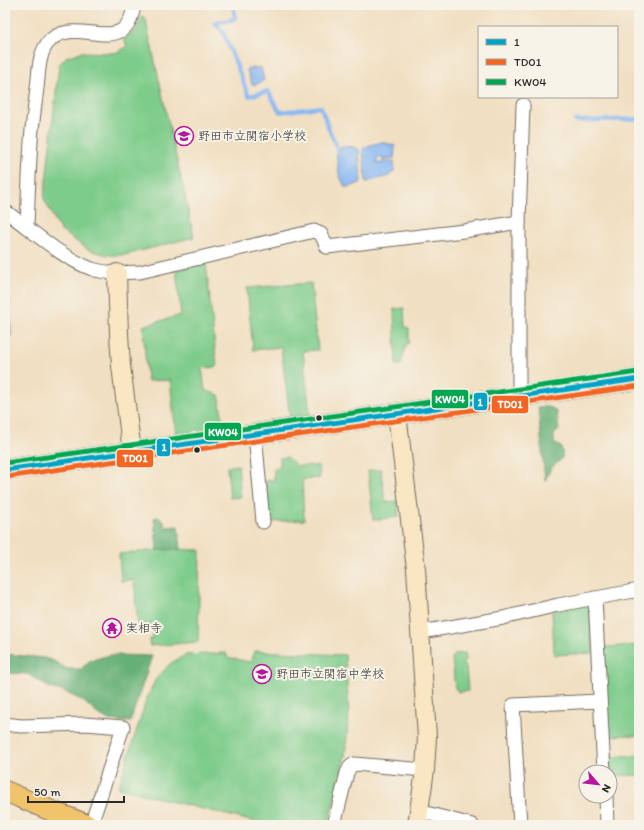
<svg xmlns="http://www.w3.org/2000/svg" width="644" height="830" font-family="Itim,'Klee One',sans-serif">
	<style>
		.green { fill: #7ecc8b; stroke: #547c5b }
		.forest { fill: #66b077; stroke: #486e51 }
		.water { fill: #88b7f3; stroke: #5a718f }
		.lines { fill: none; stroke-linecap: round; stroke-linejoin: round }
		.stream { stroke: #88b7f3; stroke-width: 4 }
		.street-casing { stroke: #706a60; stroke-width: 15 }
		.secondary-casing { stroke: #706a60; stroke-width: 20 }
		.primary-casing { stroke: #706a60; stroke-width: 22 }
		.street { stroke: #fff; stroke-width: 13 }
		.secondary { stroke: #f9e7c3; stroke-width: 18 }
		.primary { stroke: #f1c36a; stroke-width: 20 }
		.bus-1-casing { stroke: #f7f3e8; stroke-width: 8 }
		.bus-2-casing { stroke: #f7f3e8; stroke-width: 8 }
		.bus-3-casing { stroke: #f7f3e8; stroke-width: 8 }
		.bus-1 { stroke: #02a3c6; stroke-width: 5 }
		.bus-2 { stroke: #f26522; stroke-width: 5 }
		.bus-3 { stroke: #00a651; stroke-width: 5 }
		.bus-dot { fill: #2b2b2b; stroke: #f7f3e8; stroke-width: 1.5 }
		.labels { text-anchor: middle; stroke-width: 4; stroke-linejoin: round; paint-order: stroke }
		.poi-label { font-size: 12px; fill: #2b2b2b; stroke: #f7f3e8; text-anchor: start }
		.line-badge { stroke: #f7f3e8; stroke-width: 1.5 }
		.badge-label { font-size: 11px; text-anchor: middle; font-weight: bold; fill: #fff }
	</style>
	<rect width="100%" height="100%" fill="#f7f3e8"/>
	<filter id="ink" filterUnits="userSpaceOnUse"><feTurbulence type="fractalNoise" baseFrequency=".025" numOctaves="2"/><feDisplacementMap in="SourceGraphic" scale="8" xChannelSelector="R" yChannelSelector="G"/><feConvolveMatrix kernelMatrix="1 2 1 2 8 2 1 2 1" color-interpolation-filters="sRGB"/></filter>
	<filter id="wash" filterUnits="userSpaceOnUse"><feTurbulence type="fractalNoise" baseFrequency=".012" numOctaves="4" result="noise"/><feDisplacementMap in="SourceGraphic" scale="16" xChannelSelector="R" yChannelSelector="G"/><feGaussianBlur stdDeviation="0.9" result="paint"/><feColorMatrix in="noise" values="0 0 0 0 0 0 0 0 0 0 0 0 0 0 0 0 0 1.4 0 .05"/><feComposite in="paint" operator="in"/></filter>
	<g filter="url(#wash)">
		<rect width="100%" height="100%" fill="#f1dfc1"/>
		<g class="green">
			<polygon points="142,17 145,17 194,237 125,255 107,255 89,250 60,230 44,199 59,65 66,57 82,52 110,53 119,52 127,46 124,39 136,30"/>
			<polygon points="206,263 217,367 202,368 205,390 219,395 223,425 221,429 176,435 170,380 147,381 143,326 181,315 176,270"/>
			<polygon points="311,283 318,350 303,351 310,415 290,419 281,347 253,350 247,288"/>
			<polygon points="5,285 9,285 11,336 5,336"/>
			<polygon points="404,308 405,327 409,328 409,343 406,345 401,365 396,365 394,309"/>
			<polygon points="287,457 297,466 318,466 320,478 302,480 304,520 268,522 265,481 274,480 274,468 280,467 280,458"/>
			<polygon points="238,465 241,497 230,498 227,467"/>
			<polygon points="381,469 385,502 397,501 399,517 373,520 368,471"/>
			<polygon points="167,549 200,550 198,642 150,646 149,640 153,639 152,625 138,625 134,580 121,581 119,554"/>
			<polygon points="585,605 590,608 593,653 554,655 552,612"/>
			<polygon points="639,645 639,735 608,736 603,647"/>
			<polygon points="255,651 345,655 349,712 345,756 328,825 267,825 118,788 147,698 156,679 171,663 186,655 226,653 227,657 249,662 252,659"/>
			<polygon points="465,653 466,660 462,664 466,667 468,691 458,692 455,688 452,658 456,654"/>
			<polygon points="639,755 639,775 610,776 609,757"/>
		</g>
		<g class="forest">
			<path d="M 538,407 C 560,406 556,411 559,430 L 554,434 L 554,443 L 561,447 C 566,461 558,460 551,469 C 549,472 547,477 545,481 Z"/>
			<polygon points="158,517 164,522 165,527 178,526 181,549 157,550 154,518"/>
			<polygon points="5,654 44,658 54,661 67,669 81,669 89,661 110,655 152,656 130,722 109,720 98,714 83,701 63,691 50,688 28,674 5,673"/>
		</g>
		<g class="water">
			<polygon points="248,68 261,68 264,80 263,81 255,85 252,84 247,70"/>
			<polygon points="382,142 395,146 394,158 383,159 380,157 377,159 377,163 381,164 383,161 394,161 394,171 389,176 366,182 363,150 364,147"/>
			<polygon points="342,146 353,147 359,149 361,180 360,183 349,187 345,187 339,174 336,152 338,149"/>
		</g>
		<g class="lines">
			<g class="stream">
				<polyline points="233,5 235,19 215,23 223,32 249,96 268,91 280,112 321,107 329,130 338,149"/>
				<polyline points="575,121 639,119"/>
			</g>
		</g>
	</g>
	<g filter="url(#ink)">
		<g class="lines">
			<defs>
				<g id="street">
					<path d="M 5,211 C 32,230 60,257 92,269 C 107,274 124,273 140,272 L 314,231 L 321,234 L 327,247 L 464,231 L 519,222"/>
					<path d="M 27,227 C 28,199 29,171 31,142 C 32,124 35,106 37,88 C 39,74 38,56 47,44 C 73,10 126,63 134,5"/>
					<polyline points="519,396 519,222 523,105"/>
					<polyline points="255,434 263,522"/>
					<polyline points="595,598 604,772"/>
					<polyline points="421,632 503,618 558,605 639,590"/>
					<polyline points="5,724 21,726 85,724 123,727 91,825"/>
					<polyline points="606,796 607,825"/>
					<polyline points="419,811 472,825"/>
					<polyline points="334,825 347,773 350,767 354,764 425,770"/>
					<polyline points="520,825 513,705 600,701"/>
				</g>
				<g id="secondary">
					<polyline points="117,273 119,334 121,366 132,452"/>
					<polyline points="397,414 416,569 427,737 425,770 417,825"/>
				</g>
				<g id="primary">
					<polyline points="5,470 639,379"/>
					<polyline points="5,791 54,812 88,825"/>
				</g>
			</defs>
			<use href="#street" class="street-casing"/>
			<use href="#secondary" class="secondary-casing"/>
			<use href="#primary" class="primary-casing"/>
			<use href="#street" class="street"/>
			<use href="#secondary" class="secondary"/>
			<use href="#primary" class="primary"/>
			<defs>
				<polyline id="bus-1" points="5,470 639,379"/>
				<polyline id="bus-2" points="6,477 639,386"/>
				<polyline id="bus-3" points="5,463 638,372"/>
			</defs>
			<use href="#bus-1" class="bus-1-casing"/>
			<use href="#bus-2" class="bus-2-casing"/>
			<use href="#bus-3" class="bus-3-casing"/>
			<use href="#bus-1" class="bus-1"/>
			<use href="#bus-2" class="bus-2"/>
			<use href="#bus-3" class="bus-3"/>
		</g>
	</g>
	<defs>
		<symbol id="school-ring" viewBox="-11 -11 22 22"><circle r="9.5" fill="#f7f3e8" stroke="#b5179e" stroke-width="1.5"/><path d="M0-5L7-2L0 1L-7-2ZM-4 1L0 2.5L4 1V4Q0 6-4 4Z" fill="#b5179e"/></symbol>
		<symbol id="temple-ring" viewBox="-11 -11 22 22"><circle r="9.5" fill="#f7f3e8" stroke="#b5179e" stroke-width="1.5"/><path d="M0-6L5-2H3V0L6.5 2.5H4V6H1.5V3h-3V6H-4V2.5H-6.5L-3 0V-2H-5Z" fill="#b5179e"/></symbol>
	</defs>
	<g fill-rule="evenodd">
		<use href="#school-ring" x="173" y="125" width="22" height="22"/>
		<use href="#temple-ring" x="101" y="617" width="22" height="22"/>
		<use href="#school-ring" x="251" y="663" width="22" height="22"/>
	</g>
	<g class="bus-dot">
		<circle cx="319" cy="418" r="3.5"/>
		<circle cx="197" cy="450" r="3.5"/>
	</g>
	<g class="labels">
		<g class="poi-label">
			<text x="198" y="140">野田市立関宿小学校</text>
			<text x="126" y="632">実相寺</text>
			<text x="276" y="678">野田市立関宿中学校</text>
		</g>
	</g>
	<g class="line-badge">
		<rect x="431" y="389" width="38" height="20" rx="4" fill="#00a651"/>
		<rect x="473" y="392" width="15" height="19" rx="4" fill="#02a3c6"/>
		<rect x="491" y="395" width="38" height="19" rx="4" fill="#f26522"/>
		<rect x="204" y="422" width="38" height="19" rx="4" fill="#00a651"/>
		<rect x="156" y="438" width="15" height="19" rx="4" fill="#02a3c6"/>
		<rect x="116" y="449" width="38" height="19" rx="4" fill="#f26522"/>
	</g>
	<g class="badge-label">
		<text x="450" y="403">KW04</text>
		<text x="480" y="406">1</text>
		<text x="510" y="408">TD01</text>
		<text x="223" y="436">KW04</text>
		<text x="164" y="451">1</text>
		<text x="135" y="462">TD01</text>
	</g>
	<rect width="644" height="830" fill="none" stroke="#f7f3e8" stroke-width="20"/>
	<rect x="478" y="26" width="140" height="72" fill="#f7f3e8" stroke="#a5a39c"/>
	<rect x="486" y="39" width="20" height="6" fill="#02a3c6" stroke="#a5a39c"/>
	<text x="514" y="46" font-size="12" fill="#2b2b2b">1</text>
	<rect x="486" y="59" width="20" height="6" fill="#f26522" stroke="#a5a39c"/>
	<text x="514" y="66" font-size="12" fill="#2b2b2b">TD01</text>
	<rect x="486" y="79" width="20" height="6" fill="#00a651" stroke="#a5a39c"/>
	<text x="514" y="86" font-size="12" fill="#2b2b2b">KW04</text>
	<g transform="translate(598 784) rotate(118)"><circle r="19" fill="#f7f3e8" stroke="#a5a39c"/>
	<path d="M0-3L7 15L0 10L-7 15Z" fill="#b5179e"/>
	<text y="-6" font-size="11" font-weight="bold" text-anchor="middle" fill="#2b2b2b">N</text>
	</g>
	<path d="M28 796v6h96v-6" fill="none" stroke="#2b2b2b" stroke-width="2"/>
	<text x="34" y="796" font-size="12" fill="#2b2b2b" stroke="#f7f3e8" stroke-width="3" paint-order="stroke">50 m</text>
</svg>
